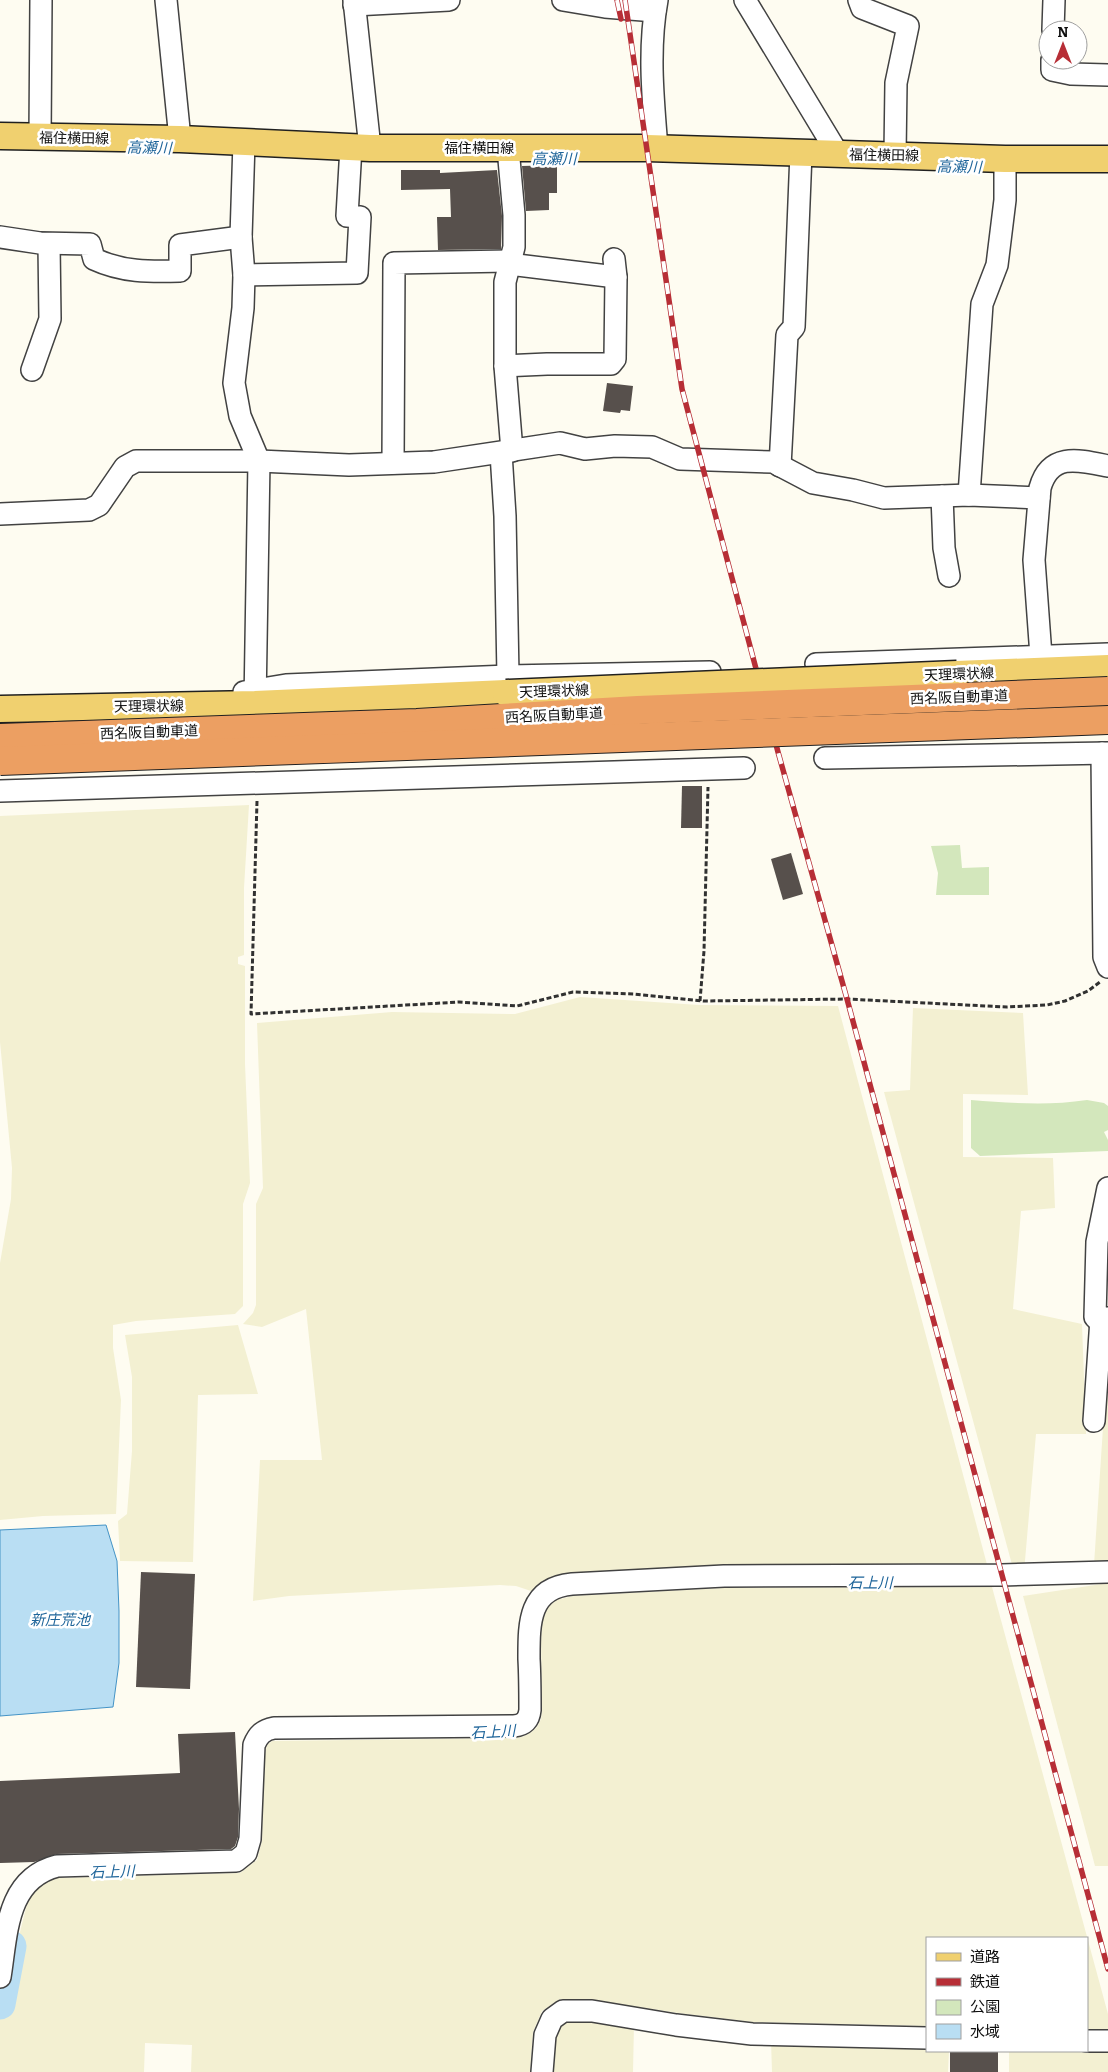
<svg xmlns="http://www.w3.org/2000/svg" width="1108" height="2072" font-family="Bitter,'Noto Sans JP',serif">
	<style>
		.farmland { fill: #f3f0d2 }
		.green { fill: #d3e7bc }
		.water { fill: #b9def3; stroke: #4493c6 }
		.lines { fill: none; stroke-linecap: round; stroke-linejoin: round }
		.river { stroke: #b9def3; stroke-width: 31 }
		.building { fill: #57504c }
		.minor-casing { stroke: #424242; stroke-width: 24 }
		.major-casing { stroke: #202020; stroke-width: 29 }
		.path { stroke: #313131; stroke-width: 3; stroke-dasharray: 5 2.5; stroke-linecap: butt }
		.minor { stroke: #fff; stroke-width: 21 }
		.major { stroke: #f0d06f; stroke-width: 26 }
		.rail-casing { stroke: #b72e36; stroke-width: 5.5 }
		.rail { stroke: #fff; stroke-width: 4; stroke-dasharray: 11; stroke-linecap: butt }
		.major-bridge-casing { stroke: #202020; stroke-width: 29; stroke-linecap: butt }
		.highway-bridge-casing { stroke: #202020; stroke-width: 30; stroke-linecap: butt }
		.major-bridge { stroke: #f0d06f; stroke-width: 26 }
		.highway-bridge { stroke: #ec9f62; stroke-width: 28 }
		.labels { text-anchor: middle; stroke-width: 5; stroke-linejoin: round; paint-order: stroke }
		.street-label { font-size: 14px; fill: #0f0f0f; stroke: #fff }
		.water-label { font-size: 15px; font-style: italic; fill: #1f659a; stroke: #fff }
	</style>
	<rect width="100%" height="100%" fill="#fefcf1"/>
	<g class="farmland">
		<polygon points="249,805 244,888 244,955 238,957 238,964 245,966 245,1064 250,1183 243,1204 243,1306 235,1314 136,1321 113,1325 113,1348 121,1400 116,1514 43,1516 0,1520 0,1263 11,1199 12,1168 0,1042 0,816"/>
		<polygon points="580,997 699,1005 838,1006 989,1572 534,1592 516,1586 500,1585 289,1596 253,1601 260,1460 322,1460 306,1309 262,1327 243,1324 253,1313 256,1305 256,1204 263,1188 257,1023 392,1012 515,1014"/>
		<polygon points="913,1008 1023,1013 1028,1095 963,1094 963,1157 1053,1158 1055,1208 1021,1211 1013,1309 1082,1324 1086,1434 1036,1434 1024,1572 1014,1572 884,1092 910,1090"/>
		<polygon points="238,1325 258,1394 198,1395 193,1562 120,1561 118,1521 127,1514 132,1451 132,1377 125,1335"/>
		<polygon points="1108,1351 1108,1565 1094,1565"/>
		<polygon points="1108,1583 1108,1866 1095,1866 1023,1596"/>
		<polygon points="992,1587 1108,2014 1108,2030 1087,2029 1087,1938 927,1938 927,2026 753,2022 678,2013 593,2000 560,1999 542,2011 533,2032 530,2072 191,2072 192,2045 145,2043 144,2072 0,2072 0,2012 8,1998 20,1932 27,1904 33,1893 43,1883 58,1878 240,1873 257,1860 262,1841 264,1759 267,1745 272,1741 514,1738 522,1737 530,1733 537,1727 541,1719 542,1710 541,1643 542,1618 547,1608 556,1600 573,1596 724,1588"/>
		<polygon points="565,2018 634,2025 633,2072 550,2072 551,2036"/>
		<polygon points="771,2041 927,2044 927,2051 949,2051 948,2072 772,2072"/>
		<polygon points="1108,2048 1108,2072 1009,2072 1009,2051 1087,2051"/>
	</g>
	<g class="green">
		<polygon points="960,845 962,868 989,867 989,895 936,895 938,873 931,846"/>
		<path d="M 1087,1100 L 1104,1103 L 1108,1106 L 1108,1130 L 1104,1132 L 1108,1140 L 1108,1151 L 980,1156 L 971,1148 L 971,1100 C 1010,1103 1048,1106 1087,1100 Z"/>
	</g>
	<polygon class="water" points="106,1525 117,1561 119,1611 119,1663 113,1707 0,1716 0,1530"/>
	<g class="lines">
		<polyline class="river" points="0,2004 11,1946"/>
	</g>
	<g class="building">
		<polygon points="557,165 557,193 549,193 549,210 526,211 522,166"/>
		<polygon points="401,170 440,170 440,173 497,170 502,216 501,249 438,250 437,217 451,217 450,189 401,190"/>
		<polygon points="607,383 633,386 630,411 621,410 620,413 603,411"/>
		<polygon points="682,786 702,786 702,828 681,828"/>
		<polygon points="791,853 803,894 783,900 771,859"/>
		<polygon points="141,1572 195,1574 190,1689 136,1687"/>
		<polygon points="235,1732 239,1809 238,1837 235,1846 231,1849 57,1854 34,1862 0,1863 0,1781 180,1773 178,1734"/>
		<rect x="950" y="2051" width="48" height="21"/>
	</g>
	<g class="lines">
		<defs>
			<g id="minor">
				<polyline points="166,0 180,139"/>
				<polyline points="354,0 370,148"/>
				<polyline points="563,0 605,7 655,11"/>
				<path d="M 657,0 C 648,49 653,99 657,148"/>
				<polyline points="745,0 838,154"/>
				<polyline points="859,0 862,8 908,26 896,83 895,154"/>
				<polyline points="354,5 449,0"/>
				<polyline points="1053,30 1054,0"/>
				<polyline points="1052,60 1052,70 1071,74 1108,75"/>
				<polyline points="40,138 41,0"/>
				<polyline points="244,142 241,237 244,275 243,308 234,383 240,416 259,461 255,704"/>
				<polyline points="508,148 514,215 514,247 505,282 505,366 512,451"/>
				<path d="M 0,237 L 40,243 L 90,244 L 94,259 C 122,272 149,272 180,271 L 180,245 L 241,237"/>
				<polyline points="509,264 616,277 614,259"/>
				<polyline points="244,275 357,273 360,217 347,216 351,147"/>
				<polyline points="505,366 547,364 611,364 615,359 616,277"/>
				<polyline points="32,370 50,319 49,244"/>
				<polyline points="501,453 505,516 508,676"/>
				<polyline points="393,463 394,263 509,261"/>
				<polyline points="780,466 787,335 794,327 801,153"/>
				<polyline points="969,495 982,304 997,265 1005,200 1005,159"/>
				<polyline points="942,496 944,548 949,576"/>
				<polyline points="0,514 89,510 99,505 125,467 136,461 259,461 349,465 434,462 560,443 585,449 615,446 652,447 680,459 773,462 813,483 853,490 884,498 969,495 1039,498"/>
				<path d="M 1041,656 L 1034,560 L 1040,488 C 1050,452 1079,460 1108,466"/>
				<polyline points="816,664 1108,654"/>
				<polyline points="244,692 286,685 508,676 710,672"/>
				<polyline points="1102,753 1104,957 1108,967"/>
				<polyline points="825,758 1108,753"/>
				<polyline points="0,791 744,768"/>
				<polyline points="1108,1188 1097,1242 1095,1317 1097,1319 1108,1318"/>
				<polyline points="1094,1421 1101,1319"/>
				<path d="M 0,1977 C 7,1934 6,1879 57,1866 L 236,1861 L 246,1853 L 250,1839 L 254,1745 C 258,1735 263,1730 274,1728 L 514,1726 C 524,1725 529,1720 530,1710 C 530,1693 530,1676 529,1659 C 529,1624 528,1588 572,1584 L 724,1576 L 1002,1575 L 1108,1572"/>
				<polyline points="1087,2041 1108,2041"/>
				<polyline points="542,2072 545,2035 552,2019 563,2011 592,2011 676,2025 752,2034 927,2038"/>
			</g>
			<g id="major">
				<polyline points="0,136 180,139 370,148 647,148 1005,159 1108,159"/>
				<polyline points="957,674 1108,668"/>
				<polyline points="0,709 255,704 506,693"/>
			</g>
		</defs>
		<use href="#minor" class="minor-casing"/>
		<use href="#major" class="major-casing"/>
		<g class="path">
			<polyline points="257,801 251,1014 459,1002 517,1006 573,992 634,994 704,1001 847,999 1007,1007 1047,1005 1065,1001 1088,991 1100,982"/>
			<polyline points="700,1001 704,951 708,787"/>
		</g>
		<use href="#minor" class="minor"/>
		<use href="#major" class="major"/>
		<defs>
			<g id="rail">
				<polyline points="617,0 621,19"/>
				<polyline points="625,0 682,389 778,752 847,999 1108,1969"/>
			</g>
		</defs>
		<use href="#rail" class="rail-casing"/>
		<use href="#rail" class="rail"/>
		<defs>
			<polyline id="major-bridge" points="506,693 957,674"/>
			<g id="highway-bridge">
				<polyline points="0,738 417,723 638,710 1108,691"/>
				<polyline points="0,761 1108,720"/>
			</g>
		</defs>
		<use href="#major-bridge" class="major-bridge-casing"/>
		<use href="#highway-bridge" class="highway-bridge-casing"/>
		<use href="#major-bridge" class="major-bridge"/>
		<use href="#highway-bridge" class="highway-bridge"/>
	</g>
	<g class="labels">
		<g class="street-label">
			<text transform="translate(74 138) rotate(1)" y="5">福住横田線</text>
			<text x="479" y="153">福住横田線</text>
			<text transform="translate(884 155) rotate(1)" y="5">福住横田線</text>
			<text transform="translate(959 674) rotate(-2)" y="5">天理環状線</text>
			<text transform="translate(554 691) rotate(-2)" y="5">天理環状線</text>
			<text transform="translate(959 697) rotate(-2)" y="5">西名阪自動車道</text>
			<text transform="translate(149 706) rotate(-1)" y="5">天理環状線</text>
			<text transform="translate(554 715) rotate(-3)" y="5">西名阪自動車道</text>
			<text transform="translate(149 732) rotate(-2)" y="5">西名阪自動車道</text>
		</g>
		<g class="water-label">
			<text transform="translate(149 148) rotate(1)" y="5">高瀬川</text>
			<text x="554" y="164">高瀬川</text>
			<text transform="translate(959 167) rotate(1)" y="5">高瀬川</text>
			<text x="870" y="1588">石上川</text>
			<text x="60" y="1625">新庄荒池</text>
			<text transform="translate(493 1732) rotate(-3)" y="5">石上川</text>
			<text transform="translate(112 1872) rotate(-2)" y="5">石上川</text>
		</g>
	</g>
	<rect x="926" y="1937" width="162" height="115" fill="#ffffff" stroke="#9f9f9f"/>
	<rect x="936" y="1953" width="25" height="8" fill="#f0d06f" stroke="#9f9f9f"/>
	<text x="970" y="1962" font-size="15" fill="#0f0f0f">道路</text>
	<rect x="936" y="1978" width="25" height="8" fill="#b72e36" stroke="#9f9f9f"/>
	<text x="970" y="1987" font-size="15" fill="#0f0f0f">鉄道</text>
	<rect x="936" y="2000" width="25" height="15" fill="#d3e7bc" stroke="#9f9f9f"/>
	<text x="970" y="2012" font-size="15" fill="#0f0f0f">公園</text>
	<rect x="936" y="2024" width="25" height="15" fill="#b9def3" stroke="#9f9f9f"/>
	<text x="970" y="2037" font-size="15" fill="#0f0f0f">水域</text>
	<g transform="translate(1063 45)"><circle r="24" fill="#ffffff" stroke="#9f9f9f"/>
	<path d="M0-4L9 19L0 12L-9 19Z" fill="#b72e36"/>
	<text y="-8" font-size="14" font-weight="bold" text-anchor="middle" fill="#0f0f0f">N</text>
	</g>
</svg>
